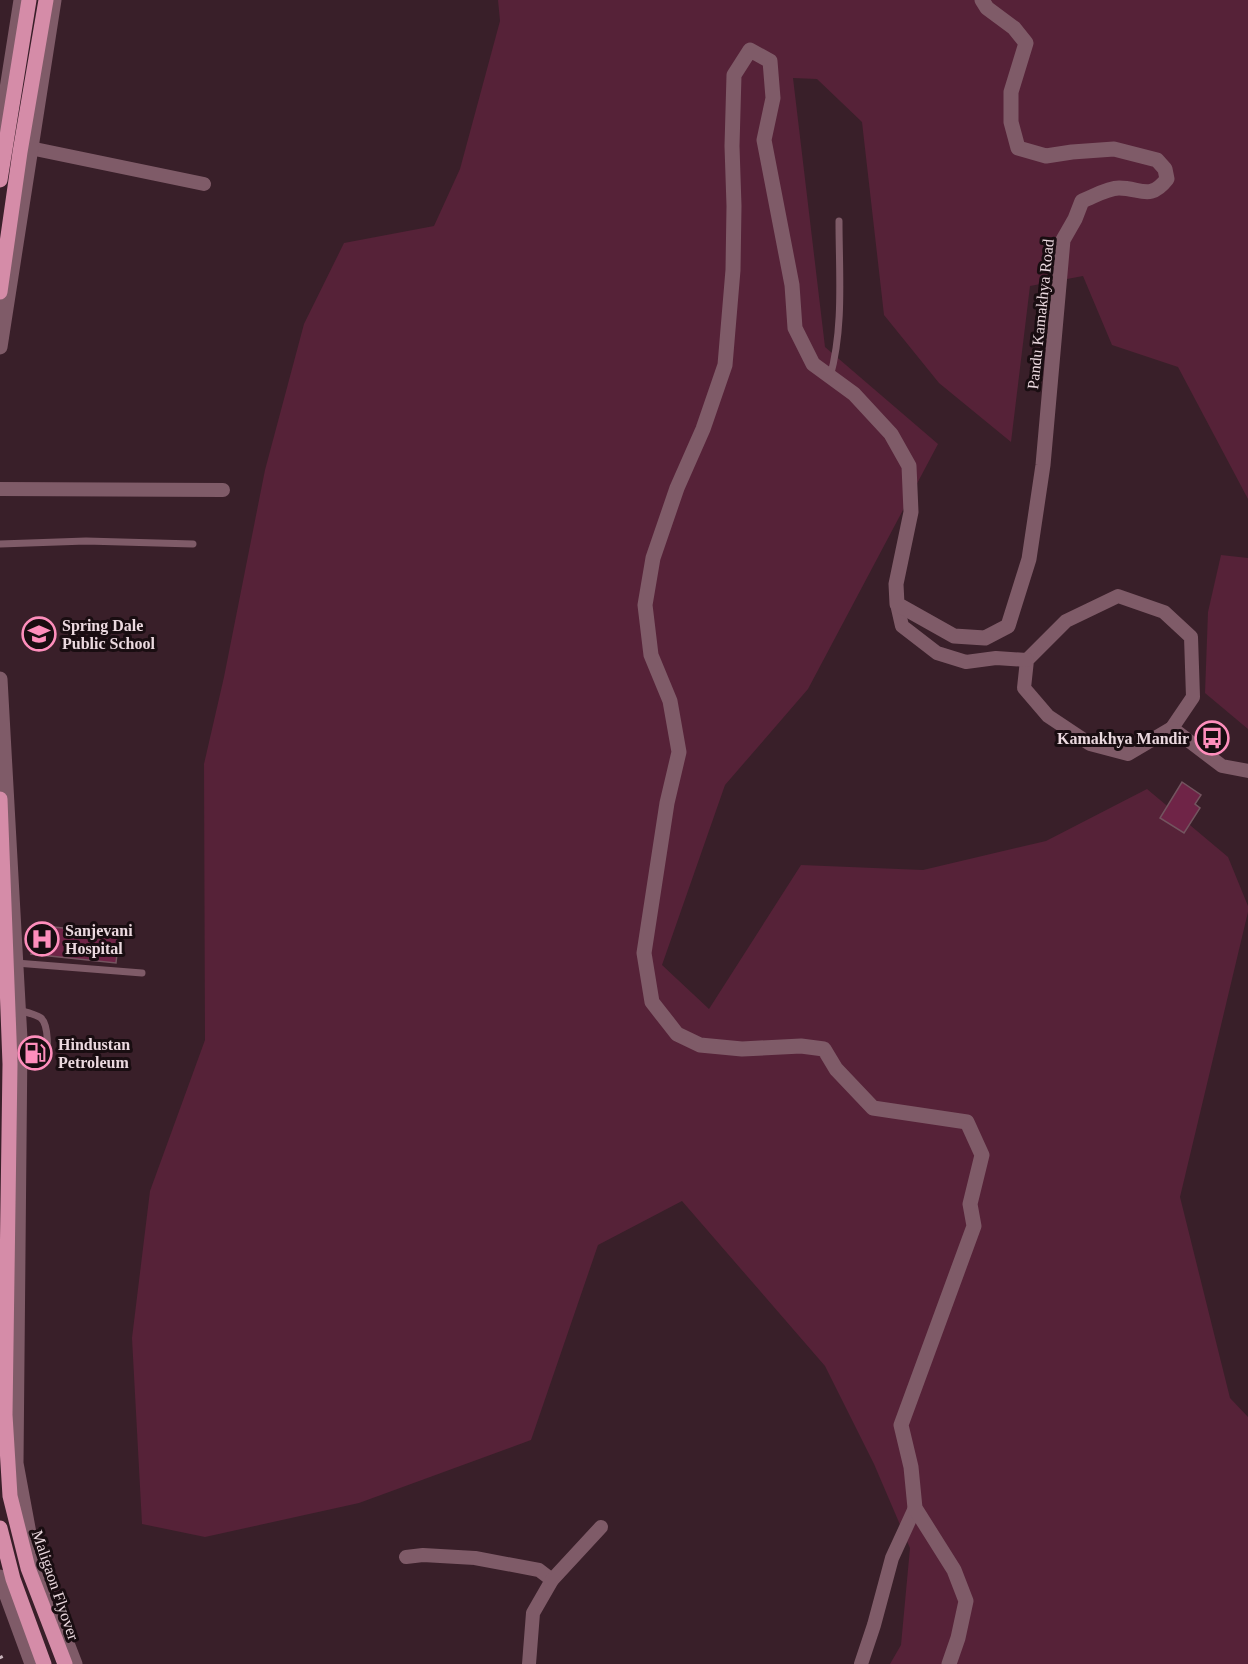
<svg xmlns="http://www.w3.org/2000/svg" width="1248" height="1664" font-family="Georgia,serif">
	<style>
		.green { fill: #562238 }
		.building { fill: #6f2447; stroke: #73545f; stroke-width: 1.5 }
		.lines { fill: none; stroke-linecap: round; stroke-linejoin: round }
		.service { stroke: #7f5b68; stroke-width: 7 }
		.minor { stroke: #7f5b68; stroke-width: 14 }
		.tertiary { stroke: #7f5b68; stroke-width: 15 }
		.primary { stroke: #d58ca8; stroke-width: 15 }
		.rail { stroke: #c7b3ba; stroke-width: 4.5; stroke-dasharray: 3 6; stroke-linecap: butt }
		.labels { text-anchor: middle; stroke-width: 6; stroke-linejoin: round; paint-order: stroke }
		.street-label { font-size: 16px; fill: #ebd9df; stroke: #190d11 }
		.poi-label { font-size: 16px; font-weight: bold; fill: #ebd9df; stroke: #190d11; text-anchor: start }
	</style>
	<rect width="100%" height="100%" fill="#391f29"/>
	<g class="green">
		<polygon points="498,0 1248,0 1248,499 1178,367 1112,345 1083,276 1030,286 1011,442 939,383 884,315 862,122 817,79 793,78 825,347 938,444 808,689 725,785 662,965 709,1009 801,865 923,870 1046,841 1147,789 1228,857 1248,906 1248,912 1180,1197 1230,1398 1248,1417 1248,1664 890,1664 901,1645 910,1548 874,1464 825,1366 682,1201 598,1245 531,1440 359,1503 205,1537 142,1524 132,1338 150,1191 205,1040 204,764 224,677 265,470 304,324 344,243 434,226 460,169 500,21"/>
		<polygon points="1221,555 1248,558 1248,729 1205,693 1208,612"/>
	</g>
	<g class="building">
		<polygon points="1182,782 1201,795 1195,804 1200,808 1184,833 1160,818"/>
		<polygon points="35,925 119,934 116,963 31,954"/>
	</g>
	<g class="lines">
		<g class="service">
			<path d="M 830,377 C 844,327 839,273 839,221"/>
			<polyline points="0,544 86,541 193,544"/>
			<polyline points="16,963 142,973"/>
			<path d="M 18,1010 C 25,1012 35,1014 41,1018 C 48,1024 50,1054 43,1060 C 37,1064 26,1063 19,1063"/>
		</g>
		<g class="minor">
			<polyline points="30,148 204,184"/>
			<polyline points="0,489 223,490"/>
			<polygon points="1118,596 1164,612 1191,637 1193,697 1172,728 1128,754 1090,744 1048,716 1024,688 1027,660 1066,621"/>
			<polyline points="897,604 902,626 937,653 966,662 996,658 1027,660"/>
			<polyline points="1172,728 1222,766 1248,771"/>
			<polyline points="406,1557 423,1555 475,1558 539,1570 552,1580"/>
			<polyline points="529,1664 533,1613 552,1580 601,1527"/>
			<polyline points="861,1664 874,1625 892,1558 915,1508"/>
		</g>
		<g class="tertiary">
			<polyline points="0,133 21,0"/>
			<polyline points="0,347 54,0"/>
			<polyline points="0,679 20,1039 16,1463 33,1555 75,1664"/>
			<polyline points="0,1577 32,1664"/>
			<path d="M 949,1664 L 958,1638 L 966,1601 L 954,1570 L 915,1508 L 911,1467 L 901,1425 L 974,1226 L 970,1204 L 982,1155 L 967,1122 L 873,1108 L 836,1069 L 824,1049 L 801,1046 L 742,1049 L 700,1045 L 677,1034 L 652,1002 L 644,953 L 667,803 L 679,752 L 670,701 L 651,655 L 645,605 L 653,558 L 677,488 L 703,429 L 725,365 L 733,270 L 734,206 L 732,146 L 734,75 L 750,50 L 770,61 L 773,98 L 764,140 L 792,285 L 795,328 L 813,364 L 854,394 L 891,434 L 909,466 L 911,512 L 896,584 L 897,604 L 954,636 L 985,638 L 1008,626 L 1029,559 L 1043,465 L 1063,240 L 1075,219 L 1082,201 C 1093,197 1107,188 1119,188 C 1141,188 1150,201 1167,179 L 1165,169 L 1157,160 L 1114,149 L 1072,152 L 1046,156 L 1018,148 L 1011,122 L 1011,92 L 1026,43 L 1014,28 L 987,8 L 982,0"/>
		</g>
		<g class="primary">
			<polyline points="0,180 29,0"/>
			<polyline points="0,292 20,152 46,0"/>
			<polyline points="0,799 10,1064 5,1415 10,1496 28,1568 65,1664"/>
			<polyline points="0,1528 13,1579 44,1664"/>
		</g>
		<polyline class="rail" points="0,1656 4,1664"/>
	</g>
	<defs>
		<symbol id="school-ring" viewBox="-11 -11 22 22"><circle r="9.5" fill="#190d11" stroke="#fe8ebc" stroke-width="1.5"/><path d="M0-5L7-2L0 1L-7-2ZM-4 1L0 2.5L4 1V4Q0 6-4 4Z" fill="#fe8ebc"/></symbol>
		<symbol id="bus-ring" viewBox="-11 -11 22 22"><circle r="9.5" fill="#190d11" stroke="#fe8ebc" stroke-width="1.5"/><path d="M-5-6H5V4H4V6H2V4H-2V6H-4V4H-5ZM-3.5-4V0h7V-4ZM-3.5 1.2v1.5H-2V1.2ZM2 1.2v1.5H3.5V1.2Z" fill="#fe8ebc"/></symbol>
		<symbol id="hospital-ring" viewBox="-11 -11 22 22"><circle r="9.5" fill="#190d11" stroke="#fe8ebc" stroke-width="1.5"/><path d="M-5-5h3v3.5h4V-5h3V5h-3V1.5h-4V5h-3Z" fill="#fe8ebc"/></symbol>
		<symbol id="fuel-ring" viewBox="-11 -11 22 22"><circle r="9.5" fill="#190d11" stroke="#fe8ebc" stroke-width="1.5"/><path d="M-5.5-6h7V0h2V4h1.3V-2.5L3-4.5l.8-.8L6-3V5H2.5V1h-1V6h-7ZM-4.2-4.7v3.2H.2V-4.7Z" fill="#fe8ebc"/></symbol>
	</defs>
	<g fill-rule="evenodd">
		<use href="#school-ring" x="20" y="615" width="38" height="38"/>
		<use href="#bus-ring" x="1193" y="719" width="38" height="38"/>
		<use href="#hospital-ring" x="23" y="920" width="38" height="38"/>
		<use href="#fuel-ring" x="16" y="1034" width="38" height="38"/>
	</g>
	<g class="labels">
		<g class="street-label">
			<text transform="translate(1040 314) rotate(-84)" y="6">Pandu Kamakhya Road</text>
			<text transform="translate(56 1585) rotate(71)" y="6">Maligaon Flyover</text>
		</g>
		<g class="poi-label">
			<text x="62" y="631">Spring Dale<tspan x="62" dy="18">Public School</tspan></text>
			<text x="1189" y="744" text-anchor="end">Kamakhya Mandir</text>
			<text x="65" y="936">Sanjevani<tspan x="65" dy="18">Hospital</tspan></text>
			<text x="58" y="1050">Hindustan<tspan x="58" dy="18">Petroleum</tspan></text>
		</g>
	</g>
</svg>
